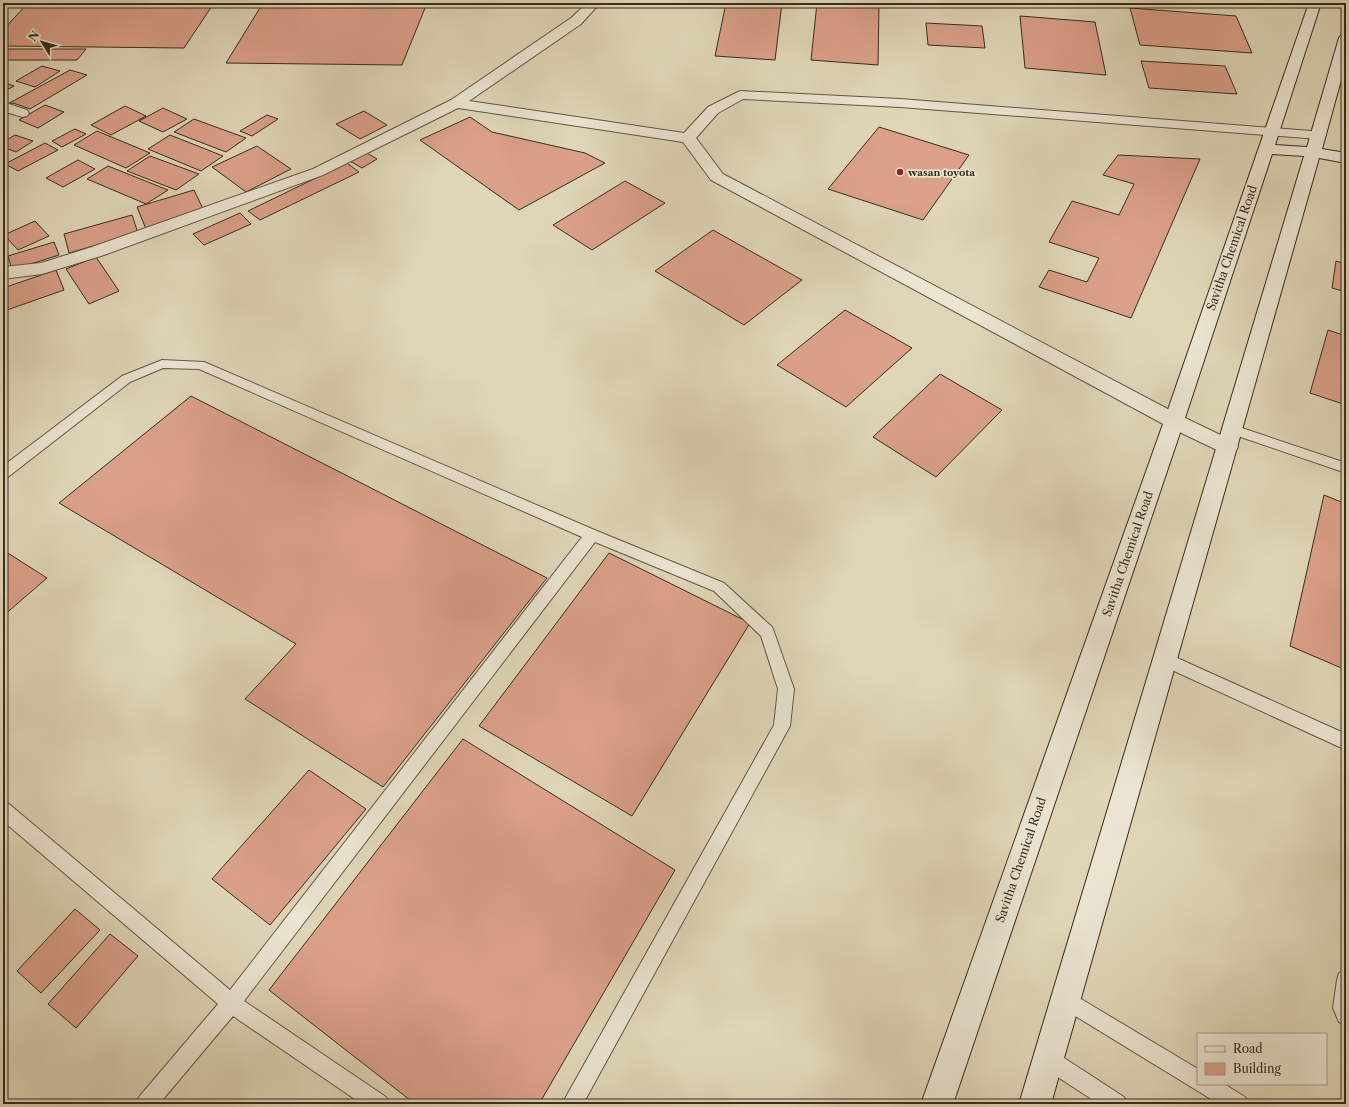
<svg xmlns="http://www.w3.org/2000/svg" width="1349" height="1107" font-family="'Libre Caslon Text',serif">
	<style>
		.building { fill: #dba08a; stroke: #382d1d }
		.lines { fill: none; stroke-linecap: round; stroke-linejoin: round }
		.lane-casing { stroke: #625744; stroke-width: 2 }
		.street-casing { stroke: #625744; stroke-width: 2 }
		.secondary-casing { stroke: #382d1d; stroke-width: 2 }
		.lane { fill: #eae4d1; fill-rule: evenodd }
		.street { fill: #eae4d1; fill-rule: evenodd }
		.secondary { fill: #eae4d1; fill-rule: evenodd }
		.poi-dot { fill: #8f2418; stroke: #eae4d1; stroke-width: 1.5 }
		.labels { text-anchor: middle; stroke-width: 3.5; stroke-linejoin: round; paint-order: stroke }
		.far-poi-label { font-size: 10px; font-weight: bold; fill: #382d1d; stroke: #eae4d1; text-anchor: start }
		.street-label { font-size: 12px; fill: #382d1d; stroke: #eae4d1 }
	</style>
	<rect width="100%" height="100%" fill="#dfd6b8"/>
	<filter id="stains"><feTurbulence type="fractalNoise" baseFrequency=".005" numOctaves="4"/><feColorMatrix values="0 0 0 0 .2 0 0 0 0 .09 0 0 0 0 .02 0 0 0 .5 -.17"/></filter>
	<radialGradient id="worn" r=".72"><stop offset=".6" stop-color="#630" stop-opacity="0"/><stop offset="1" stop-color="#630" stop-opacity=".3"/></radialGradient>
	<g class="building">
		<polygon points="28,3 214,3 184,48 3,46 3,30"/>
		<polygon points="263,3 427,3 402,65 226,63"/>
		<polygon points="726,3 782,3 775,60 715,56"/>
		<polygon points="817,3 879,3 878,65 811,60"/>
		<polygon points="1130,8 1236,16 1252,53 1140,45"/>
		<polygon points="1020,16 1095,22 1106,75 1025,68"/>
		<polygon points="926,23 982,26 985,48 928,45"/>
		<polygon points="3,49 86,49 77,60 3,60"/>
		<polygon points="1141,61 1225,66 1237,94 1149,88"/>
		<polygon points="42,66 60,71 35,87 16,81"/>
		<polygon points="70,70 87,75 30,109 13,103 4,106"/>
		<polygon points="3,82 14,86 3,92"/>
		<polygon points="45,105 64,112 38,128 19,120"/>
		<polygon points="125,106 146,116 111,135 91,125"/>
		<polygon points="163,108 187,119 163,132 139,121"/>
		<polygon points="364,111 387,125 360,139 336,124"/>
		<polygon points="267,115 278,119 252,136 240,131"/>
		<polygon points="470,117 492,132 585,153 605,163 519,210 420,140"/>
		<polygon points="194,119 246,138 226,152 174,132"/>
		<polygon points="879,127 969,155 923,220 828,189"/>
		<polygon points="75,129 86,134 62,147 52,141"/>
		<polygon points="97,131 150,153 126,168 74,145"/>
		<polygon points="15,135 33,141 16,152 3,147 3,142"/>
		<polygon points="170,135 223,156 201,171 148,149"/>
		<polygon points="45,143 58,150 18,171 5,164"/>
		<polygon points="257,146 291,169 246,192 212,167"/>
		<polygon points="364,151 377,159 362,168 348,160"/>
		<polygon points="1118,155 1200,159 1131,318 1039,287 1049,270 1087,282 1099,258 1049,242 1072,201 1119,215 1134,184 1103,175"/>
		<polygon points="150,156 199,174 176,190 127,171"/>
		<polygon points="78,160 95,169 63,187 46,178"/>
		<polygon points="347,163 359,172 260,220 248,211"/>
		<polygon points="108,166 168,190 146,204 87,179"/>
		<polygon points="625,181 665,203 592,250 553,225"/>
		<polygon points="194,190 204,211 146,229 137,207"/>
		<polygon points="240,213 251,224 204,245 193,234"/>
		<polygon points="132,215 138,233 69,253 64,234"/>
		<polygon points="35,221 49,236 18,250 4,235"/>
		<polygon points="713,230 802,280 744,325 655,271"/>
		<polygon points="54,242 59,255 12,270 8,256"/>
		<polygon points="96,257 119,291 89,304 66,269"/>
		<polygon points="1336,261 1346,264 1346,292 1332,288"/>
		<polygon points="56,270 64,290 7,310 3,298 3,288"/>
		<polygon points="845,310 912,348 846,407 777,365"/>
		<polygon points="1328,330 1346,336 1346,405 1310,393"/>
		<polygon points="940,374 1002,410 936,477 873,437"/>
		<polygon points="191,396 547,578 383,787 245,699 296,644 59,503"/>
		<polygon points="1324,495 1346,504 1346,670 1290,646"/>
		<polygon points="3,550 47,578 3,616"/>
		<polygon points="609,553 750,623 632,816 479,726"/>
		<polygon points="463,739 675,870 539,1104 415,1104 269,990"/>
		<polygon points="309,770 366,809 270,925 212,879"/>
		<polygon points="75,909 100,930 41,993 17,971"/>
		<polygon points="110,934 138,956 76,1028 48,1004"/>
	</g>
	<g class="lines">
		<defs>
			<g id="lane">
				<polygon points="162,360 204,362 597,531 724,583 772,627 774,632 794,689 790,726 583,1104 562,1104 774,725 778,689 761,636 714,591 595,542 244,1001 386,1097 389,1104 362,1104 233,1016 159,1104 136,1104 139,1097 218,1004 3,821 3,802 9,804 230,990 582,537 199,369 163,368 130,382 8,477 3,478 3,466 122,376"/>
				<polygon points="1233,425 1346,463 1346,473 1229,433 1227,430 1229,427"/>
				<polygon points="1166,653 1346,734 1346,750 1161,665 1158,660 1161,655"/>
				<polygon points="1346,971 1346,1025 1339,1022 1333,1008 1337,980 1339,973"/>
				<polygon points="1066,990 1198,1069 1198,1084 1224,1084 1245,1097 1248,1104 1219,1104 1059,1006 1057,999 1059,992"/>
				<polygon points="1048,1049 1055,1052 1124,1097 1127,1104 1099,1104 1041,1066 1038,1059 1041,1052"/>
			</g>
			<g id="street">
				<polygon points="587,3 600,3 581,24 469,101 684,133 708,107 740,91 900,99 1324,132 1326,135 1324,138 1319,139 900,107 743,99 718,113 696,138 723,174 1181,416 1235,442 1238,447 1235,452 1228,455 1221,452 1167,426 711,180 683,142 458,108 323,175 104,255 42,274 3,279 3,267 41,263 92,247 313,169 451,100 571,18"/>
				<polygon points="3,102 27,110 29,113 27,116 22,117 3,111"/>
			</g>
			<polygon id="secondary" points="1309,3 1321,3 1275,145 1307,147 1339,38 1341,35 1346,34 1346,62 1322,149 1346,153 1346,163 1319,158 1051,1104 1019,1104 1304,156 1272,154 1184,421 953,1104 921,1104 1164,421"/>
		</defs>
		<use href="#lane" class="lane-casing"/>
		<use href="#street" class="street-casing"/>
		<use href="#secondary" class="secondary-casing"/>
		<use href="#lane" class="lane"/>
		<use href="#street" class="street"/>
		<use href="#secondary" class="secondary"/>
	</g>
	<circle class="poi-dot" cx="900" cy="172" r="4"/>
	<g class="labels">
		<g class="far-poi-label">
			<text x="908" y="176">wasan toyota</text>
		</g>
		<g class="street-label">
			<text transform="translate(1232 248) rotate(-71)" y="4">Savitha Chemical Road</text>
			<text transform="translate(1128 554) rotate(-71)" y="4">Savitha Chemical Road</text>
			<text transform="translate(1021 860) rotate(-71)" y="4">Savitha Chemical Road</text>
		</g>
	</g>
	<rect width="1349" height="1107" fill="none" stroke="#dfd6b8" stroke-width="16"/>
	<rect x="4" y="4" width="1341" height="1099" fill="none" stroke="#382d1d" stroke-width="2"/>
	<rect x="8" y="8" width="1333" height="1091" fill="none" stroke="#382d1d"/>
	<rect x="1197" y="1033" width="130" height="52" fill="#eae4d1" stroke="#a39b89"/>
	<rect x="1205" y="1046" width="20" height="6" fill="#eae4d1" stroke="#a39b89"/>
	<text x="1233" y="1053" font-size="12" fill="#382d1d">Road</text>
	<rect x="1205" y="1063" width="20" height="12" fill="#dba08a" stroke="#a39b89"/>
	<text x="1233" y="1073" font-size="12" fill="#382d1d">Building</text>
	<g transform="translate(42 42) rotate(307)" stroke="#eae4d1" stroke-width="3" paint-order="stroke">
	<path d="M0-3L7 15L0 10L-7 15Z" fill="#382d1d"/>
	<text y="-6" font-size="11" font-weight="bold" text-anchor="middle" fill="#382d1d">N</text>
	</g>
	<rect width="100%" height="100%" filter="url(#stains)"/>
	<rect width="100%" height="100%" fill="url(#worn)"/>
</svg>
